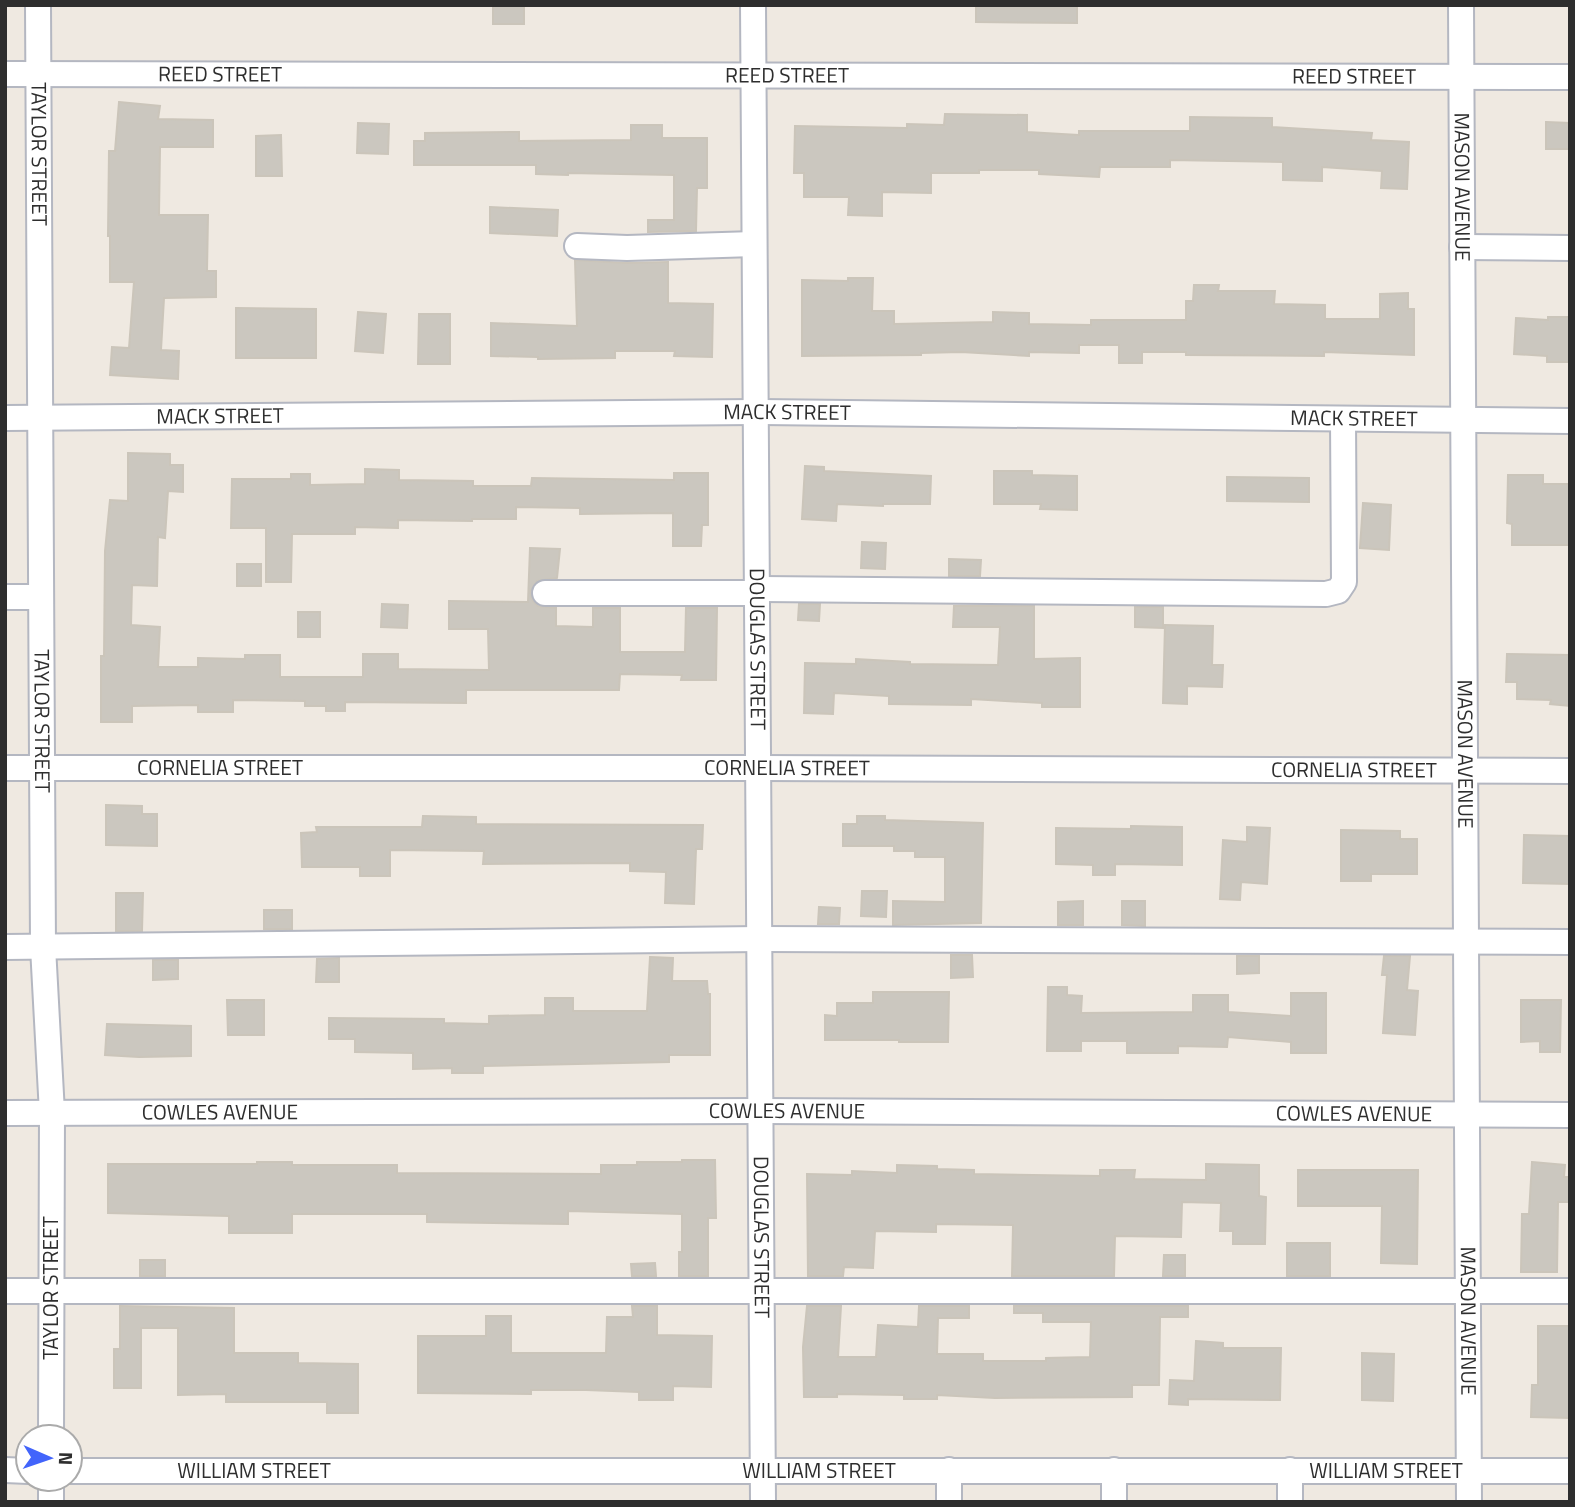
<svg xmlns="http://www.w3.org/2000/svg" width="1575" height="1507" font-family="'Titillium Web',sans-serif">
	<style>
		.building { fill: #cbc7bf; stroke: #cbc5ba; stroke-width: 2 }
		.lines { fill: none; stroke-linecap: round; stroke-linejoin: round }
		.minor-casing { stroke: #b4b7c1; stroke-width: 28 }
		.minor { stroke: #fff; stroke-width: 24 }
		.labels { text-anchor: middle; stroke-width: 6; stroke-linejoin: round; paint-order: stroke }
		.street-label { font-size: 21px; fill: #2e2e2e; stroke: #fff }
	</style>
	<rect width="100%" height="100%" fill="#efe9e1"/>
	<g class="building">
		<rect x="493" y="5" width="31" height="19"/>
		<polygon points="976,5 1077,5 1077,23 976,22"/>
		<polygon points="119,102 160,106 158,119 213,120 213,147 160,147 159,215 208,215 207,271 216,271 216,297 164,298 161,350 179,351 178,379 110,375 112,347 129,348 134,282 110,282 110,236 108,236 109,151 115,151"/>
		<polygon points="945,114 1027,115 1027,132 1079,135 1079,131 1190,131 1190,117 1272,118 1272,127 1372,133 1371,140 1409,142 1407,189 1381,188 1382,171 1322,167 1322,181 1283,180 1283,162 1170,160 1170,167 1100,167 1099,177 1039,174 1039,170 979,170 979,173 931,173 931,193 882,192 882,216 848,215 849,197 804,197 804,173 794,173 795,126 907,128 907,124 944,125"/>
		<polygon points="1546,122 1570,123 1570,149 1546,149"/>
		<polygon points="358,123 389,124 388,154 357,153"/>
		<polygon points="631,125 662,125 662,138 707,138 707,188 697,188 696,231 648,232 648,220 674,220 674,175 568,173 568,175 536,174 536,165 414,165 414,141 425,141 425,133 519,132 519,141 631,140"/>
		<polygon points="281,135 282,176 256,176 256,136"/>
		<polygon points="490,207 558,210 557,236 490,233"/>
		<polygon points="575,260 626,263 668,262 668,303 713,304 712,357 674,356 675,351 615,351 615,358 538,359 538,357 491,356 491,323 577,326"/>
		<polygon points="848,278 873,278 872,311 894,311 894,324 993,322 993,312 1029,313 1029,324 1091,325 1091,320 1186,320 1186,301 1193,301 1194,285 1219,285 1218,291 1275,291 1274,304 1325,305 1325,319 1380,319 1380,294 1408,293 1408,309 1414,309 1414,355 1324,352 1324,356 1186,355 1186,352 1142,352 1142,363 1119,363 1119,345 1079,345 1079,353 1029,352 1029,356 961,352 921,353 921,355 802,356 802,280 848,281"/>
		<polygon points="236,308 316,309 316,358 236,358"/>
		<polygon points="358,312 386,314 383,353 355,351"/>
		<polygon points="419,314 450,314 450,364 418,364"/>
		<polygon points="1548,317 1570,317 1570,362 1547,362 1547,356 1514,354 1516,318 1548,320"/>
		<polygon points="128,453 170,454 170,465 183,465 183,492 168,491 165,538 158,537 157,586 132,585 131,625 160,627 158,667 198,667 198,658 245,659 245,655 280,655 280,677 363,677 363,654 398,654 398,669 489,670 488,629 449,629 449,601 528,602 530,548 560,549 557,578 537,581 530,592 533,601 538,606 556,608 556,626 593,627 593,608 620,608 620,652 685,652 686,608 717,608 716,680 681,680 682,675 620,674 619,690 466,690 466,703 345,702 345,711 326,711 326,706 305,706 305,701 233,700 233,712 198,712 198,705 132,706 132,722 101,722 101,656 104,656 105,551 110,500 128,501"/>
		<polygon points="805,466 824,467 824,471 931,476 930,504 883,504 883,506 837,504 836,521 802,519"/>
		<polygon points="365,469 399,470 399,480 473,481 473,486 531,486 532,478 674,480 674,473 708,473 708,525 702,525 701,546 673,546 673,513 580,514 580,508 516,507 516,519 472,519 472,521 398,520 398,528 355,527 355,534 292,534 291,582 266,582 266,528 231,528 232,479 291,479 291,474 310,474 310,485 365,484"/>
		<polygon points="994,471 1032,471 1032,475 1077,476 1077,510 1040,509 1041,504 994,504"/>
		<polygon points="1508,475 1543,475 1543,484 1570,484 1570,545 1512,545 1512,524 1507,523"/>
		<polygon points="1227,477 1309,478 1309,502 1227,501"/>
		<polygon points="1363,503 1391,505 1389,550 1360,548"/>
		<polygon points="862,542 886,543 885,569 861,568"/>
		<polygon points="949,559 981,560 980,576 949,576"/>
		<rect x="237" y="564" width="24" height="22"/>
		<polygon points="382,604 408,605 407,628 381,627"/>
		<polygon points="799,604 820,604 819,621 798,620"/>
		<polygon points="954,606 1034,606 1034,659 1080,658 1080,707 1042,707 1042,703 971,699 971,705 889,704 889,696 834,693 833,714 804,713 805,663 856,664 856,659 910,662 910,664 998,665 1000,627 953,627"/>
		<polygon points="1135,607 1163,607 1163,628 1135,627"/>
		<rect x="298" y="612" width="22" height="25"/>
		<polygon points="1165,625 1213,626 1212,665 1223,665 1222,687 1187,686 1187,704 1163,703"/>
		<polygon points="1507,654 1570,655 1570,706 1550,704 1551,700 1517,699 1517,682 1506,682"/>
		<polygon points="106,805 142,806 142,814 157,814 157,846 106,845"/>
		<polygon points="423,816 476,817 476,824 703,825 702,849 696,849 694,904 665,903 666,872 630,871 630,863 483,864 484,851 390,850 390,876 360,876 360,867 302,867 301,833 317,832 316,827 422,827"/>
		<polygon points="857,816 885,816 885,820 983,823 981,923 893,925 893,901 945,902 945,857 915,857 915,851 894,851 894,846 843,846 843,824 857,824"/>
		<polygon points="1131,826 1182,827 1182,865 1115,864 1115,875 1093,875 1093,865 1056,864 1056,828 1131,829"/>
		<polygon points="1247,827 1270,828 1267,884 1241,882 1240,900 1220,899 1223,840 1247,842"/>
		<polygon points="1341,830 1400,831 1400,839 1417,839 1417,874 1371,874 1371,881 1341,881"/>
		<polygon points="1524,835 1570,836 1570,884 1523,883"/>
		<polygon points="862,891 887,891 886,917 861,916"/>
		<polygon points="116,893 143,893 142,931 116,931"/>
		<polygon points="1083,901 1083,925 1058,925 1058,902"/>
		<polygon points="1122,901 1145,901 1145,926 1122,925"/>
		<polygon points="819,907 840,908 839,924 818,924"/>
		<rect x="264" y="910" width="28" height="19"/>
		<polygon points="951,955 972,955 973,977 951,978"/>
		<polygon points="1237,956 1259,956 1259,973 1237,974"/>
		<polygon points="1384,956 1410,956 1407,990 1418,991 1415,1035 1383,1033 1387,975 1382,975"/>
		<polygon points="650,957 673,958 672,981 707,981 708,994 710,994 710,1055 669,1055 669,1062 483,1066 483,1073 452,1073 452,1068 413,1069 413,1053 355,1052 355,1039 329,1039 329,1018 444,1019 444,1023 489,1024 489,1016 545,1015 545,998 573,998 573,1011 647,1011"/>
		<polygon points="339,958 339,982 316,982 317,959"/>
		<polygon points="153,960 178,960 178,979 153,980"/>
		<polygon points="1048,987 1067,987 1067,995 1082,996 1081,1013 1193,1012 1193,995 1228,995 1228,1012 1291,1016 1291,993 1326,993 1326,1053 1291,1053 1291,1042 1228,1037 1227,1047 1178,1046 1178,1053 1127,1053 1127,1041 1081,1041 1081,1051 1047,1051"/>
		<polygon points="873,992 949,992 948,1042 899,1042 899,1040 825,1040 825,1015 837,1016 837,1003 873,1003"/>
		<polygon points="227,1000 264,1000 264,1035 228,1035"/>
		<polygon points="1521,1000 1561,1000 1560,1052 1540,1052 1540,1041 1521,1042"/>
		<polygon points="107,1024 191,1026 191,1056 139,1057 105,1055"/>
		<polygon points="682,1160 715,1160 716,1218 708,1218 708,1276 679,1276 679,1252 682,1252 682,1214 568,1211 568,1224 427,1222 427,1214 292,1214 292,1233 229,1233 229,1216 108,1213 108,1164 257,1164 257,1162 292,1162 292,1165 397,1165 397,1173 601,1174 601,1165 637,1165 637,1162 682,1162"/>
		<polygon points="1532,1162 1565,1165 1564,1177 1570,1177 1570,1202 1558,1202 1557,1272 1521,1272 1522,1214 1529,1214"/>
		<polygon points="1206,1164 1259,1165 1259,1196 1266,1197 1265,1244 1233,1244 1233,1231 1220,1231 1221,1203 1182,1202 1181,1237 1115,1236 1114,1276 1012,1276 1013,1225 936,1224 936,1232 875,1231 873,1268 844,1267 843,1276 808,1276 807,1174 852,1175 852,1171 897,1173 897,1165 937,1166 937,1169 974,1170 974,1174 1100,1176 1100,1170 1135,1170 1134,1179 1206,1180"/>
		<polygon points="1298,1170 1418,1170 1417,1264 1381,1263 1382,1206 1298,1206"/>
		<rect x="1287" y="1243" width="43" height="33"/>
		<polygon points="1164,1255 1185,1255 1185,1276 1163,1276"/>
		<rect x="140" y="1260" width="25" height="16"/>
		<polygon points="655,1263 656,1276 632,1276 631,1264"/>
		<polygon points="120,1306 234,1308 234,1353 298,1353 298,1363 358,1364 358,1413 327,1413 327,1402 226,1402 226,1394 178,1395 178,1328 141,1328 141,1388 114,1388 114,1349 120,1349"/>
		<polygon points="632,1306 657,1306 657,1335 712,1336 711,1387 673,1386 673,1400 639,1400 639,1392 586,1390 531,1390 531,1394 418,1393 418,1336 486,1336 486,1316 511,1316 511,1353 606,1353 607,1317 633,1317"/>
		<polygon points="807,1306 841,1306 838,1357 876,1357 878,1325 918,1327 919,1306 969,1306 969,1318 938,1318 937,1354 983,1354 983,1361 1046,1361 1046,1358 1090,1357 1091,1322 1043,1322 1043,1313 1014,1313 1014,1306 1188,1306 1188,1317 1160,1317 1159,1385 1132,1385 1132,1397 995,1398 937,1395 937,1399 904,1399 904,1395 837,1394 837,1397 804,1397 803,1347"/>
		<polygon points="1538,1326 1570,1326 1570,1418 1531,1417 1532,1385 1538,1385"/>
		<polygon points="1196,1341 1223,1343 1223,1348 1281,1348 1280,1400 1188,1399 1188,1405 1169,1404 1170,1380 1194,1381"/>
		<polygon points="1362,1353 1394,1354 1393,1401 1362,1400"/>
	</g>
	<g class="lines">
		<defs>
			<g id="minor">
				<path id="s1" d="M 38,5 L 43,947 L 52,1113 L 51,1437"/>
				<path id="s2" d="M 753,5 L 763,1502"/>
				<path id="s3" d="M 1461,5 L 1469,1502"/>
				<path id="s4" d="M 5,74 L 1570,77"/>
				<polyline points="577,246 627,248 754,244"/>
				<polyline points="1462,247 1570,248"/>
				<path id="s5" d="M 5,418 L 756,412 L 1570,421"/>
				<polyline points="757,589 1326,594 1338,591 1344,582 1343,419"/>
				<polyline points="545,593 757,593"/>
				<polyline points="5,597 41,597"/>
				<path id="s6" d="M 5,768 L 758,768 L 1570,771"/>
				<polyline points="5,947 760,939 1570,942"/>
				<path id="s7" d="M 5,1113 L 761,1111 L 1570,1115"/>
				<polyline points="5,1291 1570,1291"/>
				<polyline points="5,1470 28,1471"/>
				<polyline points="949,1470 949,1502"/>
				<polyline points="1290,1470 1290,1502"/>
				<path id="s8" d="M 70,1471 L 1570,1471"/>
				<polyline points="51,1479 51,1502"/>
				<polyline points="1114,1502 1114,1470"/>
			</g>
		</defs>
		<use href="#minor" class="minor-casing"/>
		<use href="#minor" class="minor"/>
	</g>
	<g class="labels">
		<g class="street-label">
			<text dy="7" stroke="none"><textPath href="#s4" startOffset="215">REED STREET</textPath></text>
			<text dy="7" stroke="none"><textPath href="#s4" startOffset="782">REED STREET</textPath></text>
			<text dy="7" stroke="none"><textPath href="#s4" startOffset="1349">REED STREET</textPath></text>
			<text dy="7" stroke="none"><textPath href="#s1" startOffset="149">TAYLOR STREET</textPath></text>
			<text dy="7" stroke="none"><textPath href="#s3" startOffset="182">MASON AVENUE</textPath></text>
			<text dy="7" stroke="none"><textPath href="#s5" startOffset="782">MACK STREET</textPath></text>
			<text dy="7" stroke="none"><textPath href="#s5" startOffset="215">MACK STREET</textPath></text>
			<text dy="7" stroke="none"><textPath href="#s5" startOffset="1349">MACK STREET</textPath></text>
			<text dy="7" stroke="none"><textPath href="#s2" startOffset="644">DOUGLAS STREET</textPath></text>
			<text dy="7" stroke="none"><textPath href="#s1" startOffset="716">TAYLOR STREET</textPath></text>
			<text dy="7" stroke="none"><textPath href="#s3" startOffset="749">MASON AVENUE</textPath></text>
			<text dy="7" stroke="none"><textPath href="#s6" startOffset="215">CORNELIA STREET</textPath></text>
			<text dy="7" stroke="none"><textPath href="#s6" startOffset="782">CORNELIA STREET</textPath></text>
			<text dy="7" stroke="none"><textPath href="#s6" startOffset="1349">CORNELIA STREET</textPath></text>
			<text dy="7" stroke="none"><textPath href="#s7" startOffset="782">COWLES AVENUE</textPath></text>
			<text dy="7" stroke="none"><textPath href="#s7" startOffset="215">COWLES AVENUE</textPath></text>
			<text dy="7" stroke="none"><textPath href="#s7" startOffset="1349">COWLES AVENUE</textPath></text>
			<text dy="7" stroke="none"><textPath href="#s2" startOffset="1232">DOUGLAS STREET</textPath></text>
			<text transform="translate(51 1288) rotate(-90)" y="7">TAYLOR STREET</text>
			<text dy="7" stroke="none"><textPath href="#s3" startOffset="1316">MASON AVENUE</textPath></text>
			<text dy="7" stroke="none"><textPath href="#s8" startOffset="749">WILLIAM STREET</textPath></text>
			<text dy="7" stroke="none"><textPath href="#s8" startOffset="1316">WILLIAM STREET</textPath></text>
			<text dy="7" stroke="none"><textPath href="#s8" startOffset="184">WILLIAM STREET</textPath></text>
		</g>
	</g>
	<rect width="1575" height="1507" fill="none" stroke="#2e2e2e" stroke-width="14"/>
	<g transform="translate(49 1458) rotate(92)"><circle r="33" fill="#ffffff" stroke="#ababab" stroke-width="2"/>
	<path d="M0-5L12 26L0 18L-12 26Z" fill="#4264fb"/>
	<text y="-10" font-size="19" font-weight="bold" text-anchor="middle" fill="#2e2e2e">N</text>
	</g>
</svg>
